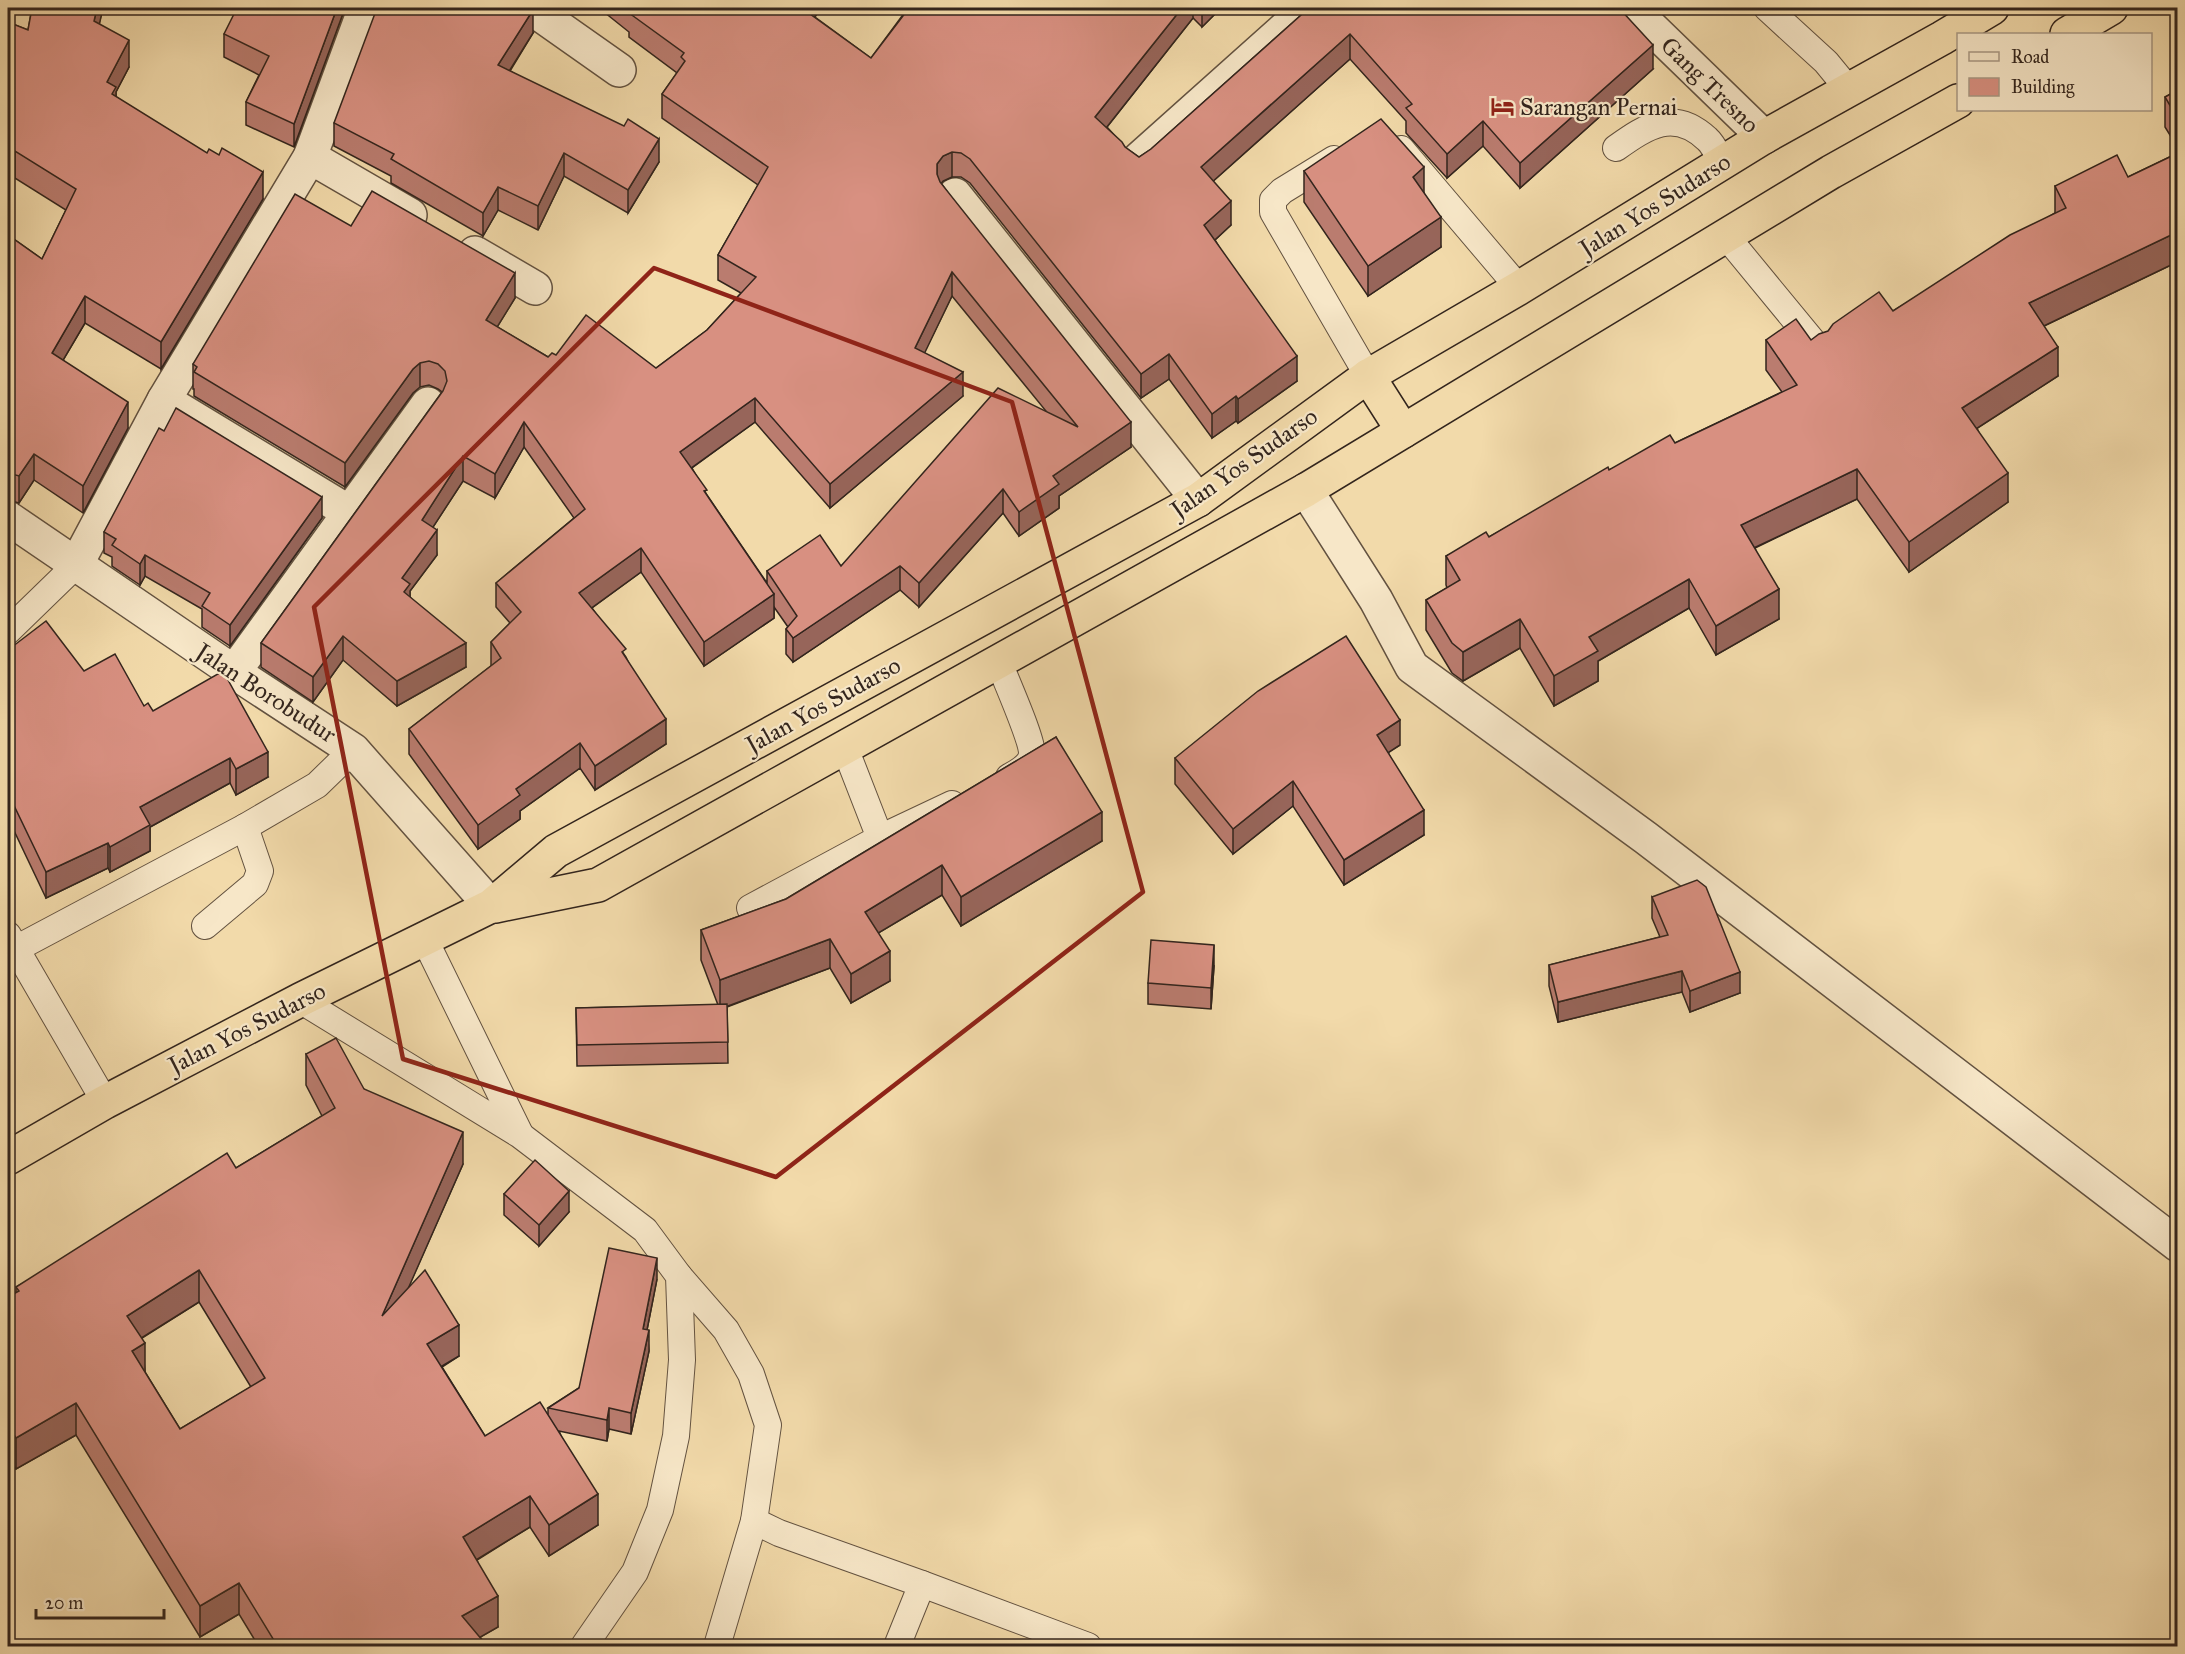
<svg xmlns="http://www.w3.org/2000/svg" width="2185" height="1654" font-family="'IM FELL Great Primer',serif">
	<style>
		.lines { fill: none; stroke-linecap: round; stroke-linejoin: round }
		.service-casing { stroke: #635240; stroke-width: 28 }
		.minor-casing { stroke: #635240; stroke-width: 36 }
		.trunk-casing { stroke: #33251d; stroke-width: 36 }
		.service { stroke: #f7e7c8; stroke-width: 26 }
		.minor { stroke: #f7e7c8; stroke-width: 33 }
		.trunk { stroke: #f2daaa; stroke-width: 33 }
		.wall { fill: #ba7c6f; stroke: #33251d; stroke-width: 1.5; fill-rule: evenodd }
		.shaded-wall { fill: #97655a; stroke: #33251d; stroke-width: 1.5 }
		.building { fill: #d89081; stroke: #33251d; stroke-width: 1.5; fill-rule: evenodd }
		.marked { fill: none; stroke: #8f2418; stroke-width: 4.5; stroke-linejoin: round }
		.labels { text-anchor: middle; stroke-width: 4.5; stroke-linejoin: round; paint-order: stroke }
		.street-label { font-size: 24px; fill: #33251d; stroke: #f7e7c8 }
		.poi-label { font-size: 24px; fill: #33251d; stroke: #f7e7c8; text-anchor: start }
	</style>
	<rect width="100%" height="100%" fill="#f2daaa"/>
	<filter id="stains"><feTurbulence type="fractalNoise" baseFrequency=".00333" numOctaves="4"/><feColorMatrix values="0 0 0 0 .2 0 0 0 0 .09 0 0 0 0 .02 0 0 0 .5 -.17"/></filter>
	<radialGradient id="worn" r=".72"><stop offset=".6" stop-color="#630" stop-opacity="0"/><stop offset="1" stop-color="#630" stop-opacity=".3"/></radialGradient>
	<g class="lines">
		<defs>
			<g id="service">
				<polyline points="1767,8 1826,62 1849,90"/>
				<path d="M 1616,148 C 1647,126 1674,108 1707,139 C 1714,145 1718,156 1722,163"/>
				<polyline points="1401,149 1519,288"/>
				<polyline points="1334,159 1282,191 1273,200 1273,212 1368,376"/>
				<polyline points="1726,236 1819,349"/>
				<polyline points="8,631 76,565"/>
				<path d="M 999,662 C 1005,679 1033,740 1032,755 C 1030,766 1018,772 1009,777"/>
				<polyline points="880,838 952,804"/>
				<polyline points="750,908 880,838 845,748"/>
				<polyline points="205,926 255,884 260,871 245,827"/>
				<polyline points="8,935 105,1102"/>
				<polyline points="424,938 520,1134"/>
				<polyline points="8,953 245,827 317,785 353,750"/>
				<polyline points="300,1000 520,1135 645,1230 679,1276 682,1360 676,1436 660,1510 635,1572 584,1646"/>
				<polyline points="679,1276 726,1330 751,1374 768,1425 754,1521 717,1646"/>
				<polyline points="754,1521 779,1533 922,1584 1088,1646"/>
				<polyline points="897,1646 922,1584"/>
			</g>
			<g id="minor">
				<polyline points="531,8 619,70"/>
				<polyline points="1631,8 1764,137"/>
				<polyline points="310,157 410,215"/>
				<polyline points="1139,159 1308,8"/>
				<polyline points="955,195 1198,500"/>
				<polyline points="475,253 535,288"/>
				<polyline points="164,400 349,512"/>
				<polyline points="1306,490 1376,600 1412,667 1646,838 2178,1245"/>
				<polyline points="8,518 234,672 353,750 491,906"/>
				<polyline points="76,565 164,400 310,157 365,8"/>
				<polyline points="234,672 428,404"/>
			</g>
			<g id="trunk">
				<polyline points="2067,34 2111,8"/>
				<polyline points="1368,376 1403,431"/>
				<polyline points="495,906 598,885 1306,490 1831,172 1958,101"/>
				<polyline points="8,1158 105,1102 300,1000 491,906 556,851 1198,500 1368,376 1519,288 1764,137 1942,38 1992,8"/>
			</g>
		</defs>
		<use href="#service" class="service-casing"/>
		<use href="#minor" class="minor-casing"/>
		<use href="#trunk" class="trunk-casing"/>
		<use href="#service" class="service"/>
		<use href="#minor" class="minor"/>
		<use href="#trunk" class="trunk"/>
	</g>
	<g class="wall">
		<polygon points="32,8 103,8 99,24 129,67 116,92 116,97 263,199 161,369 85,323 63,360 128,428 83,513 34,480 19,503 8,500 8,235 42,259 66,210 15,178 8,190 8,22 28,30"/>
		<polygon points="345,8 294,147 246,125 246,102 259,75 224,57 224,34"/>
		<path d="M 599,8 L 821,8 L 815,17 L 871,58 L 905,12 L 898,8 L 1221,8 L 1202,27 L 1193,18 L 1107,127 L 1125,147 L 1139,157 L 1151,149 L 1309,8 L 1653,69 L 1520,188 L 1483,146 L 1447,178 L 1406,133 L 1406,121 L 1350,59 L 1213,181 L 1231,225 L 1215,240 L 1297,381 L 1238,423 L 1236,421 L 1212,438 L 1169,379 L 1141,398 L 970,183 L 961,177 L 952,177 L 943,181 L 941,183 L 1131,447 L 1059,496 L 1059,508 L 1019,536 L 1003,513 L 919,607 L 900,590 L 793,662 L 786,654 L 786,629 L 788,627 L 774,607 L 774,618 L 704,666 L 641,572 L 592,608 L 626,657 L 666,744 L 595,790 L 580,768 L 520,811 L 520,819 L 478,849 L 409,754 L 409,729 L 491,666 L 491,642 L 510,623 L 496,607 L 496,583 L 574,518 L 524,447 L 495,498 L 463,481 L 433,527 L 437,555 L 410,591 L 410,597 L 466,667 L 397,706 L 343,660 L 313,702 L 261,667 L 261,643 L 442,392 L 438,389 L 429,385 L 420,387 L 413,393 L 345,487 L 194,396 L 194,389 L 193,389 L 193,364 L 351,226 L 515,298 L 497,327 L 548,357 L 556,355 L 656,368 L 707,330 L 741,293 L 718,280 L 718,255 L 758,185 L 662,118 L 662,94 L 677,73 L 629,37 L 629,32 ZM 952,296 L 1046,411 L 841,566 L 767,571 L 767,583 L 707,495 L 692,468 L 755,422 L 830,508 L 963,396 L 924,353 Z"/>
		<polygon points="1267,8 1280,8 1273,14"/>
		<polygon points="533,33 510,71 659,162 628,213 564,176 538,230 498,210 483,236 391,183 391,176 334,146 334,123"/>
		<polygon points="2178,90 2178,148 2165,127 2165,97"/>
		<polygon points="2178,153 2178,279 2171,265 2044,326 2058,376 1977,428 2008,502 1909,572 1857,499 1755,548 1779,619 1716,655 1689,608 1598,661 1598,681 1554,706 1520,648 1463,681 1452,673 1426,630 1426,600 1447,588 1446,585 1446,556 1489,537 1609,470 1675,443 1782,392 1766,370 1766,340 1811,340 1893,311 2055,213 2055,186 2128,177"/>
		<polygon points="1304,171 1424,193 1441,247 1368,296 1304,202"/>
		<polygon points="322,518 230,646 202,627 202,609 145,576 140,585 112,566 112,557 104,553 104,532"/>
		<polygon points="8,650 84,671 268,777 236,795 230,783 150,827 150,851 110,872 108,868 46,898 8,818"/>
		<polygon points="1056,737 1102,841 961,926 942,895 878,933 890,981 851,1003 830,968 727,1007 728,1063 577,1066 576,1008 718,1005 701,960 701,930 786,899"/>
		<polygon points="1400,745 1388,752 1424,835 1344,885 1293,806 1233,854 1175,784 1175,758"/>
		<polygon points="1652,897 1740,993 1690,1012 1682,992 1558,1022 1549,986 1549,965 1660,937 1652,918"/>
		<polygon points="1214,966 1211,1009 1148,1004 1148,983"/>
		<path d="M 306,1054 L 364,1089 L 463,1164 L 408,1288 L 459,1356 L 442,1367 L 485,1436 L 548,1414 L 548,1408 L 579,1388 L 657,1279 L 647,1330 L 649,1351 L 631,1434 L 609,1429 L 607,1441 L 559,1431 L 598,1525 L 549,1556 L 530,1527 L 477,1560 L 498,1627 L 480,1637 L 488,1647 L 259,1647 L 239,1614 L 200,1637 L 76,1435 L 16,1469 L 8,1455 L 8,1297 L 16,1292 L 16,1287 L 236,1168 L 322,1116 L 306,1085 ZM 199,1302 L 251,1387 L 180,1429 L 145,1372 L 142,1338 Z"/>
		<polygon points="504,1194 569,1212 539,1246 504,1215"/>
	</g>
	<g class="shaded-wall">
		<polygon points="97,8 103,8 94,48 94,21"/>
		<polygon points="337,8 345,8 294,147 294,124"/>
		<polygon points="804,8 821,8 803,33 803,9"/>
		<polygon points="1182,8 1193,8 1193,18 1095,142 1095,117"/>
		<polygon points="1202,8 1221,8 1202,27"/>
		<polygon points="1273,8 1280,8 1273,14"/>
		<polygon points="533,10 533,33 498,89 498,65"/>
		<polygon points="1350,34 1350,59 1201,192 1201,167"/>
		<polygon points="129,40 129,67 116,92 116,113 107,82"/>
		<polygon points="1653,45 1653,69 1520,188 1520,163"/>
		<polygon points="1483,121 1483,146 1447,178 1447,154"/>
		<polygon points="659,139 659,162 628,213 628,190"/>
		<polygon points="15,151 15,178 8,190 8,164"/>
		<polygon points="952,152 952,177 943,181 937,189 937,164 943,156"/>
		<polygon points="564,153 564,176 538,230 538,206"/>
		<polygon points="1424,167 1424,198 1413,177"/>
		<polygon points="263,172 263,199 161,369 161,342"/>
		<polygon points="498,187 498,210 483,236 483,213"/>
		<polygon points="1231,201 1231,225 1204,250 1204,225"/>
		<polygon points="1441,217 1441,247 1368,296 1368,266"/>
		<polygon points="2171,235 2171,265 2029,333 2029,303"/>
		<polygon points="952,272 952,296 915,373 915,348"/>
		<polygon points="515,273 515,298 486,345 486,320"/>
		<polygon points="85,296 85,323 52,379 52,353"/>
		<polygon points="2058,347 2058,376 1962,438 1962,408"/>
		<polygon points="1169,354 1169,379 1141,398 1141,374"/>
		<polygon points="1297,356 1297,381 1238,423 1238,399"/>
		<polygon points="420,363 420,387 413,393 345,487 345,463 413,369"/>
		<polygon points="963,372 963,396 830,508 830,484"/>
		<polygon points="1236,396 1236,421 1212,438 1212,414"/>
		<polygon points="755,398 755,422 680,476 680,452"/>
		<polygon points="128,402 128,428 83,513 83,486"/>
		<polygon points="524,422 524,447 495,498 495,474"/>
		<polygon points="1131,422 1131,447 1059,496 1059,508 1019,536 1019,512 1053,476"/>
		<polygon points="34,454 34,480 19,503 19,476"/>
		<polygon points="463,456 463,481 422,544 422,520"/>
		<polygon points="1857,469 1857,499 1741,554 1741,525"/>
		<polygon points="2008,473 2008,502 1909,572 1909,542"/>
		<polygon points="1003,489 1003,513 919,607 919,583"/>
		<polygon points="322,497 322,518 230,646 230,625"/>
		<polygon points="14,529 14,555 8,566 8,539"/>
		<polygon points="437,530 437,555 410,591 410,608 404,617 402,578"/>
		<polygon points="641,548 641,572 579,617 579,593"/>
		<polygon points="145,555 145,576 140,585 140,564"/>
		<polygon points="900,566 900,590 793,662 793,638"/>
		<polygon points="1689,579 1689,608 1598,661 1598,681 1554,706 1554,676 1589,637"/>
		<polygon points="1779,589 1779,619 1716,655 1716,626"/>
		<polygon points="774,594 774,618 704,666 704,642"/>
		<polygon points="1520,619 1520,648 1463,681 1463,652"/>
		<polygon points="343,636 343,660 313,702 313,677"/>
		<polygon points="466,643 466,667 397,706 397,681"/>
		<polygon points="666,719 666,744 595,790 595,766"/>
		<polygon points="1400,720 1400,745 1377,760 1377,735"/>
		<polygon points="580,743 580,768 520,811 520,819 478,849 478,825 516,789"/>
		<polygon points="268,752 268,777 236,795 236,769"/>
		<polygon points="230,758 230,783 150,827 150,851 110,872 110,847 140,807"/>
		<polygon points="1293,781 1293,806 1233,854 1233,829"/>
		<polygon points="1424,810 1424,835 1344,885 1344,860"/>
		<polygon points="1102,812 1102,841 961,926 961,897"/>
		<polygon points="108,843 108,868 46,898 46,872"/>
		<polygon points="942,865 942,895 865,941 865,912"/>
		<polygon points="830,939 830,968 720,1009 720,980"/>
		<polygon points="1214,945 1214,966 1211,1009 1211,988"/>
		<polygon points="890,951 890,981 851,1003 851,974"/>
		<polygon points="1682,971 1682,992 1558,1022 1558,1002"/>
		<polygon points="1740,972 1740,993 1690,1012 1690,991"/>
		<polygon points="463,1132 463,1164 382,1348 382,1316"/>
		<polygon points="569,1191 569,1212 539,1246 539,1225"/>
		<polygon points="657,1258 657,1279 643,1350 643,1329"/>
		<polygon points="199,1270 199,1302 127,1347 127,1316"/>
		<polygon points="459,1325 459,1356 427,1375 427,1344"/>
		<polygon points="649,1330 649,1351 631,1434 631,1413"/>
		<polygon points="145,1343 145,1374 132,1351"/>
		<polygon points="76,1403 76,1435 16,1469 16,1438"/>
		<polygon points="609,1408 609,1429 607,1441 607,1420"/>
		<polygon points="598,1494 598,1525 549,1556 549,1525"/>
		<polygon points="530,1496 530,1527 463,1568 463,1537"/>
		<polygon points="239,1583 239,1614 200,1637 200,1606"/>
		<polygon points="498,1596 498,1627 463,1647 462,1616"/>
	</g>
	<g class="building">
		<polygon points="32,8 97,8 94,21 129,40 107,82 116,87 112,94 207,153 209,149 219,155 222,148 263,172 161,342 85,296 52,353 128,402 83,486 34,454 19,476 8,473 8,432 10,429 8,427 8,235 42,259 76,189 15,151 8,164 8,22 28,30"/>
		<polygon points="237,8 337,8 294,124 246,102 269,56 224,34"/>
		<polygon points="377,8 530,8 533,10 498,65 624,126 628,119 659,139 628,190 564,153 538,206 498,187 483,213 391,159 394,154 334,123"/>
		<polygon points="629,8 804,8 803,9 871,58 909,8 1182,8 1095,117 1122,142 1125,147 1139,157 1151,149 1309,8 1619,8 1653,45 1520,163 1483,121 1447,154 1406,108 1412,104 1350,34 1201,167 1231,201 1204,225 1297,356 1238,399 1236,396 1212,414 1169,354 1141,374 970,159 961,153 952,152 943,156 937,164 937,174 940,182 1131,422 1053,476 1059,484 1019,512 1003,489 919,583 900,566 793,638 786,629 797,616 767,571 820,535 841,566 998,388 1078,427 952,272 915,348 963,372 830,484 755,398 680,452 707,490 704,491 774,594 704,642 641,548 579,593 626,649 622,652 666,719 595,766 580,743 516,789 520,795 478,825 409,729 501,658 491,642 521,612 496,583 585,509 524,422 495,474 463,456 422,520 437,530 402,578 410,584 404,592 466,643 397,681 343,636 313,677 261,643 443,391 447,381 445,371 438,364 429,361 420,363 413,369 345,463 194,372 197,367 193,364 295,194 351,226 372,191 515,273 486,320 548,357 552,353 556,355 586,315 656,368 707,330 756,277 718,255 768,167 662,94 685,61 681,57 684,53 629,13 632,10"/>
		<polygon points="2178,90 2178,119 2165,97"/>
		<polygon points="1381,119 1424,167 1413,177 1441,217 1368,266 1304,171"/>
		<polygon points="2178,153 2178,249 2171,235 2029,303 2058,347 1962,408 2008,473 1909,542 1857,469 1741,525 1779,589 1716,626 1689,579 1589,637 1598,651 1554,676 1520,619 1463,652 1452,643 1426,600 1460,580 1446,556 1486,532 1489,537 1608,467 1609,470 1670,435 1675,443 1797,385 1766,340 1796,319 1811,340 1819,334 1828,331 1833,324 1879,292 1893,311 2010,235 2066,208 2055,186 2117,155 2128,177"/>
		<polygon points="176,408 322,497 230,625 202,606 210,593 145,555 140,564 112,545 116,539 104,532 159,428 164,431"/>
		<polygon points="8,524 14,529 8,539"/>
		<polygon points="46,621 84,671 115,654 144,706 148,703 153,711 223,671 268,752 236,769 230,758 140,807 150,825 110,847 108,843 46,872 8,793 8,650"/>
		<polygon points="1346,636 1400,720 1377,735 1424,810 1344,860 1293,781 1233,829 1175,758 1258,691"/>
		<polygon points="1056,737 1102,812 961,897 942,865 865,912 890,951 851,974 830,939 720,980 701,930 786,899"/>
		<polygon points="1697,880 1706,887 1740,972 1690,991 1682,971 1558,1002 1549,965 1668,935 1652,897"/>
		<polygon points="1151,940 1214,945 1211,988 1148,983"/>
		<polygon points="727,1004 728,1042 577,1045 576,1008"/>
		<path d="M 336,1038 L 364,1089 L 463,1132 L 382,1316 L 425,1270 L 459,1325 L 427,1344 L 485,1436 L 540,1402 L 598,1494 L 549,1525 L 530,1496 L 463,1537 L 498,1596 L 462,1616 L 488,1647 L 278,1647 L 239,1583 L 200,1606 L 76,1403 L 16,1438 L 8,1424 L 8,1297 L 19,1291 L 16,1287 L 227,1153 L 236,1168 L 335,1108 L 306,1054 ZM 199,1270 L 265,1378 L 180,1429 L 132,1351 L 145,1343 L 127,1316 Z"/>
		<polygon points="535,1160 569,1191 539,1225 504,1194"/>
		<polygon points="609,1248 657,1258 643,1329 649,1330 631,1413 609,1408 607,1420 548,1408 579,1388"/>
	</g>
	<path class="marked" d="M 654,268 L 1012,402 L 1143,892 L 776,1177 L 403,1059 L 314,607 Z"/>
	<defs>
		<symbol id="hotel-bare" viewBox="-9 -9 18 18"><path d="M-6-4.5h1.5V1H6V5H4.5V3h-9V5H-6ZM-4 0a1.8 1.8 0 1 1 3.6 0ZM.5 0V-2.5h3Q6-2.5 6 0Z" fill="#8f2418" stroke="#f7e7c8" stroke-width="2.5" paint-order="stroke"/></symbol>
	</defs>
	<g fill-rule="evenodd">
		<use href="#hotel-bare" x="1486" y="90" width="33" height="33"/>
	</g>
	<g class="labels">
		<g class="street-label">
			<text transform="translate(1710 85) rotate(44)" y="8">Gang Tresno</text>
			<text transform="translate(1655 205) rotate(-32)" y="8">Jalan Yos Sudarso</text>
			<text transform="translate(1244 463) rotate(-35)" y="8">Jalan Yos Sudarso</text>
			<text transform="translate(266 693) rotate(33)" y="8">Jalan Borobudur</text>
			<text transform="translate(823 705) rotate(-29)" y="8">Jalan Yos Sudarso</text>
			<text transform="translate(247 1028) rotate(-27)" y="8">Jalan Yos Sudarso</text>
		</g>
		<g class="poi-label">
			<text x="1520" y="115">Sarangan Pernai</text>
		</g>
	</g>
	<rect width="2185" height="1654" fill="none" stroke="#f2daaa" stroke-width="30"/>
	<rect x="9" y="9" width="2167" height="1636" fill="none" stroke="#33251d" stroke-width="3"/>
	<rect x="15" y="15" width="2155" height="1624" fill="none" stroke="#33251d" stroke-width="1.5"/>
	<rect x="1957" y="33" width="195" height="78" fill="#f7e7c8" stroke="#a99984" stroke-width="1.5"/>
	<rect x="1969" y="52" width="30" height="9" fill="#f7e7c8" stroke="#a99984" stroke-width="1.5"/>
	<text x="2011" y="63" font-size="18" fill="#33251d">Road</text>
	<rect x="1969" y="78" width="30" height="18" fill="#d89081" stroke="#a99984" stroke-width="1.5"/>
	<text x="2011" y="93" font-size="18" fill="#33251d">Building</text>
	<path d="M36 1609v9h128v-9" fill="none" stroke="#33251d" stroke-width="3"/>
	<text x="45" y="1609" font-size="18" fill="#33251d" stroke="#f7e7c8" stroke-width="4.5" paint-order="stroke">20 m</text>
	<rect width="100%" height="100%" filter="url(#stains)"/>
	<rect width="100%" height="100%" fill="url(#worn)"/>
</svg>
